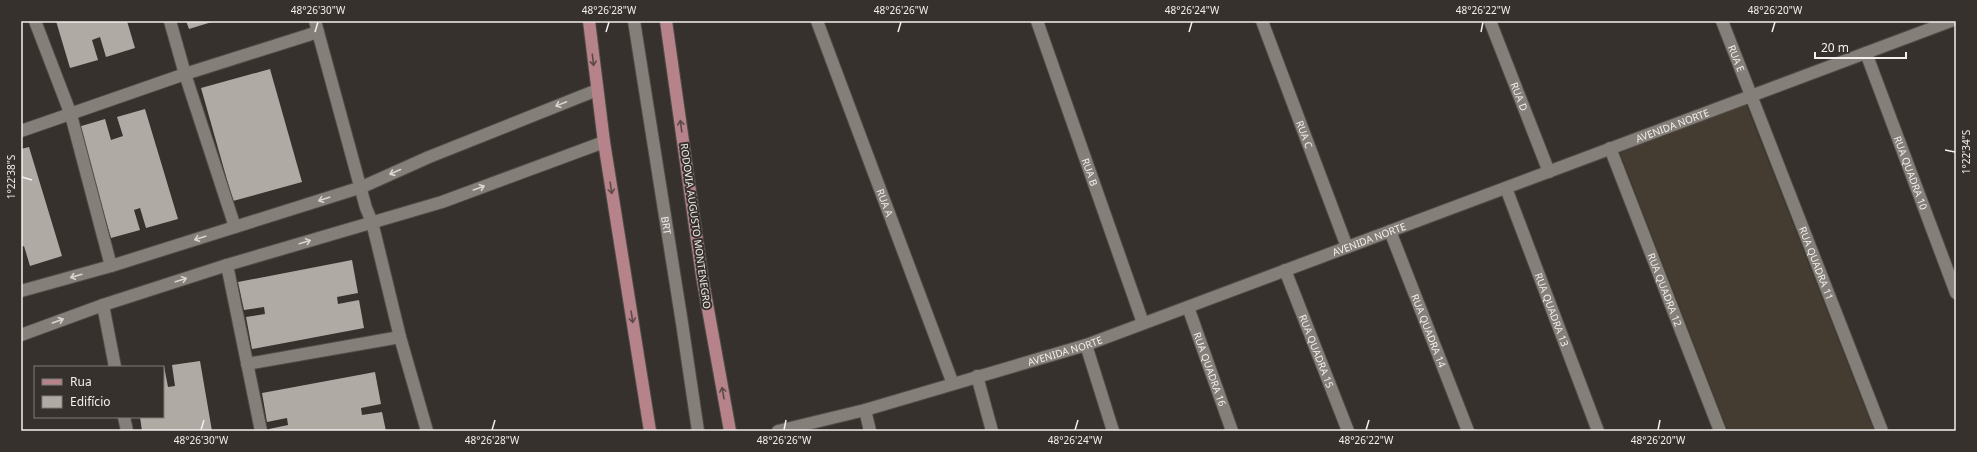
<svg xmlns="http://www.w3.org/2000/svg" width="1977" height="452" font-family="'Noto Sans',sans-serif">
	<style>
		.built { fill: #443b31 }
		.building { fill: #afaaa3 }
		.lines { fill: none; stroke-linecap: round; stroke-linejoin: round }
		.service-casing { stroke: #504d48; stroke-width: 14 }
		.minor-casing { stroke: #504d48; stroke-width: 14 }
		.primary-casing { stroke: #504d48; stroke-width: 14 }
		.service { stroke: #857f79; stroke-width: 12 }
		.minor { stroke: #857f79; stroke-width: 12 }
		.primary { stroke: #b6838a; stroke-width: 12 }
		.oneway { stroke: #5c4a48 }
		.oneway2 { stroke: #d8d4d0 }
		.ticks { fill: none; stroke: #f3f0ed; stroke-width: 1.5 }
		.labels { text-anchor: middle; stroke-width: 4; stroke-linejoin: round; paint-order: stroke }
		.street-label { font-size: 10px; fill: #f3f0ed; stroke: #36312c }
		.neatline { fill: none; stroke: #f3f0ed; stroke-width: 1.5 }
		.ticks-label { font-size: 10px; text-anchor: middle; fill: #f3f0ed }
	</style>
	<rect width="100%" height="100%" fill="#36312c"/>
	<polygon class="built" points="1744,99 1874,431 1728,431 1620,153"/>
	<g class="building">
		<polygon points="56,21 127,21 135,48 106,57 100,37 92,40 98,60 70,68"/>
		<polygon points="186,21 215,21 189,29"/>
		<polygon points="270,69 302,182 233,201 201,88"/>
		<polygon points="145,109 178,219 146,228 140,208 134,210 140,230 111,238 78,127 105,119 111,140 123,136 117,117"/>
		<polygon points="29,147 62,256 30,266 24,246 21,247 21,149"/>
		<polygon points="352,260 358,293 337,297 338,304 359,300 364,328 252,349 246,317 265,314 264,307 244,310 238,282"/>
		<polygon points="200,361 212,431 142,431 140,417 163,417 163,366 164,366 168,387 175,386 172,365"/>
		<polygon points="375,372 381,404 361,408 362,415 382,412 386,431 270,431 269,429 288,425 287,418 267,422 262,393"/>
	</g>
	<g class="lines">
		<defs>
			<g id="service">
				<path id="s1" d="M 634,21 L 682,323 L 698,431"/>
			</g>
			<g id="minor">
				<polyline points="35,21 71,115 111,266"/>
				<polyline points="170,21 185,74 235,227"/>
				<polyline points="315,21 366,208 372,222 400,337 427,431"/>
				<path id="s2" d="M 817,21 L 953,384"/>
				<path id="s3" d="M 1037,21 L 1143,323"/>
				<path id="s4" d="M 1262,21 L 1347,247"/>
				<path id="s5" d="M 1490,21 L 1549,172"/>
				<path id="s6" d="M 1722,21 L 1882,431"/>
				<path id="s7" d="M 1866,53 L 1956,293"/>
				<polyline points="21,131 185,74 318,32"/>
				<path id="s8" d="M 1610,148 L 1720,431"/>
				<path id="s9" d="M 1506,188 L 1598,431"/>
				<path id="s10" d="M 1390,231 L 1468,431"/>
				<polyline points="227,265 261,431"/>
				<path id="s11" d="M 1285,270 L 1348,431"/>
				<polyline points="21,291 111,266 362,187 429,157 597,90"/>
				<polyline points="103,305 115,367"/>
				<path id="s12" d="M 1188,307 L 1232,431"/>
				<polyline points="21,335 103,305 227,265 442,202 604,142"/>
				<polyline points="1086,345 1113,431"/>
				<polyline points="247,364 400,337"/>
				<polyline points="977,376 992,431"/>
				<polyline points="865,410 870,431"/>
				<polyline points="124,417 127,431"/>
				<path id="s13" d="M 778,431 L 865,410 L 1086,345 L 1951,21"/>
			</g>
			<g id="primary">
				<polyline points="589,21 604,142 650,431"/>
				<polyline points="666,21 702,276 730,431"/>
			</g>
		</defs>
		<use href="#service" class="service-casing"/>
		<use href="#minor" class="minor-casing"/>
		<use href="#primary" class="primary-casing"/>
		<use href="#service" class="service"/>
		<use href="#minor" class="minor"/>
		<use href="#primary" class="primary"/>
	</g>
	<defs><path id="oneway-shaft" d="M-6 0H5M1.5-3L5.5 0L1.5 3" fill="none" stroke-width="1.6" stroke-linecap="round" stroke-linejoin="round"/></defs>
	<g class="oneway">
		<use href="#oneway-shaft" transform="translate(593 60) rotate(83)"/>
		<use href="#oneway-shaft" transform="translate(681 126) rotate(-98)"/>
		<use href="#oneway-shaft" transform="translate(611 188) rotate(81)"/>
		<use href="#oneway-shaft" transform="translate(632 317) rotate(81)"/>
		<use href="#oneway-shaft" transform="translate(723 393) rotate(-100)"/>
	</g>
	<g class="oneway2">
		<use href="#oneway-shaft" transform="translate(561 104) rotate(158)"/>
		<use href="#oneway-shaft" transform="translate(395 172) rotate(156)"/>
		<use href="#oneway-shaft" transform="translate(479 188) rotate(-20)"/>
		<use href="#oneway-shaft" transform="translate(324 199) rotate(162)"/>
		<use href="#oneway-shaft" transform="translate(200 238) rotate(162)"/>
		<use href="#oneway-shaft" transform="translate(305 242) rotate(-17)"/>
		<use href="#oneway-shaft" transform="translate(76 276) rotate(164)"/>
		<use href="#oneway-shaft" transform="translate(181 280) rotate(-18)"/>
		<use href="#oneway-shaft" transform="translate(58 321) rotate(-20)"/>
	</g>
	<path class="ticks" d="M 315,32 L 318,22M 606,32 L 609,22M 898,32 L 901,22M 1189,32 L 1192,22M 1481,32 L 1483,22M 1772,32 L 1775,22M 1945,150 L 1955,152M 22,177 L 32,180M 201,430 L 204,420M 492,430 L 495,420M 784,430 L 786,420M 1075,430 L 1078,420M 1366,430 L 1369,420M 1658,430 L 1660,420"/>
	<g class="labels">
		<g class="street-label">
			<text dy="4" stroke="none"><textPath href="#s6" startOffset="40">RUA E</textPath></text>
			<text dy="4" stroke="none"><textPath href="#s5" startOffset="81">RUA D</textPath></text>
			<text dy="4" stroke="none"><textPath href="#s13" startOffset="946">AVENIDA NORTE</textPath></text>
			<text dy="4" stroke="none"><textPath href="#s4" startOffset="121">RUA C</textPath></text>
			<text dy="4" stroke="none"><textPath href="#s3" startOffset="160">RUA B</textPath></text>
			<text dy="4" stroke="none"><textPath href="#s7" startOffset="128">RUA QUADRA 10</textPath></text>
			<text dy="4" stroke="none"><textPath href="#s2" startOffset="194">RUA A</textPath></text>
			<text dy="4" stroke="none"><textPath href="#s1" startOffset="207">BRT</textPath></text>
			<text transform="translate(696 226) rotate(82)" y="4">RODOVIA AUGUSTO MONTENEGRO</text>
			<text dy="4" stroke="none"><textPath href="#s13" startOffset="622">AVENIDA NORTE</textPath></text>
			<text dy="4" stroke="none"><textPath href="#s6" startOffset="260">RUA QUADRA 11</textPath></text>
			<text dy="4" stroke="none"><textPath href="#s8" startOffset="152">RUA QUADRA 12</textPath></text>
			<text dy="4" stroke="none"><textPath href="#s9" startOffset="130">RUA QUADRA 13</textPath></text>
			<text dy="4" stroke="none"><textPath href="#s10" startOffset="107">RUA QUADRA 14</textPath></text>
			<text dy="4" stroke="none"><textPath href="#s13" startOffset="298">AVENIDA NORTE</textPath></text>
			<text dy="4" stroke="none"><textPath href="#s11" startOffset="87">RUA QUADRA 15</textPath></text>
			<text dy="4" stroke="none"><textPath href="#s12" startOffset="66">RUA QUADRA 16</textPath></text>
		</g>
	</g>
	<rect width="1977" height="452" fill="none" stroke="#36312c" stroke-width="44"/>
	<rect x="34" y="366" width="130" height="52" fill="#36312c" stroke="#827d79"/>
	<rect x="42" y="379" width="20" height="6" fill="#b6838a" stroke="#827d79"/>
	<text x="70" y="386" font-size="12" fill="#f3f0ed">Rua</text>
	<rect x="42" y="396" width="20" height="12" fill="#afaaa3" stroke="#827d79"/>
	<text x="70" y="406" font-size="12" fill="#f3f0ed">Edifício</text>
	<path d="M1815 52v6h91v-6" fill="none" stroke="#f3f0ed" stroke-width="2"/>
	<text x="1821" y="52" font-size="12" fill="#f3f0ed" stroke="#36312c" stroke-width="3" paint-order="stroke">20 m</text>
	<rect x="22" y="22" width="1933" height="408" class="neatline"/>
	<g class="ticks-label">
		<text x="318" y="14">48°26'30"W</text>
		<text x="609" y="14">48°26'28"W</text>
		<text x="901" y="14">48°26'26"W</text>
		<text x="1192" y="14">48°26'24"W</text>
		<text x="1483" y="14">48°26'22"W</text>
		<text x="1775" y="14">48°26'20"W</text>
		<text transform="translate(1966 152) rotate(-90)" y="4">1°22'34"S</text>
		<text transform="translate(11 177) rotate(-90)" y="4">1°22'38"S</text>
		<text x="201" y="444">48°26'30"W</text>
		<text x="492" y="444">48°26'28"W</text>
		<text x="784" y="444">48°26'26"W</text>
		<text x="1075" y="444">48°26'24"W</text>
		<text x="1366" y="444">48°26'22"W</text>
		<text x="1658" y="444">48°26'20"W</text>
	</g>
</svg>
